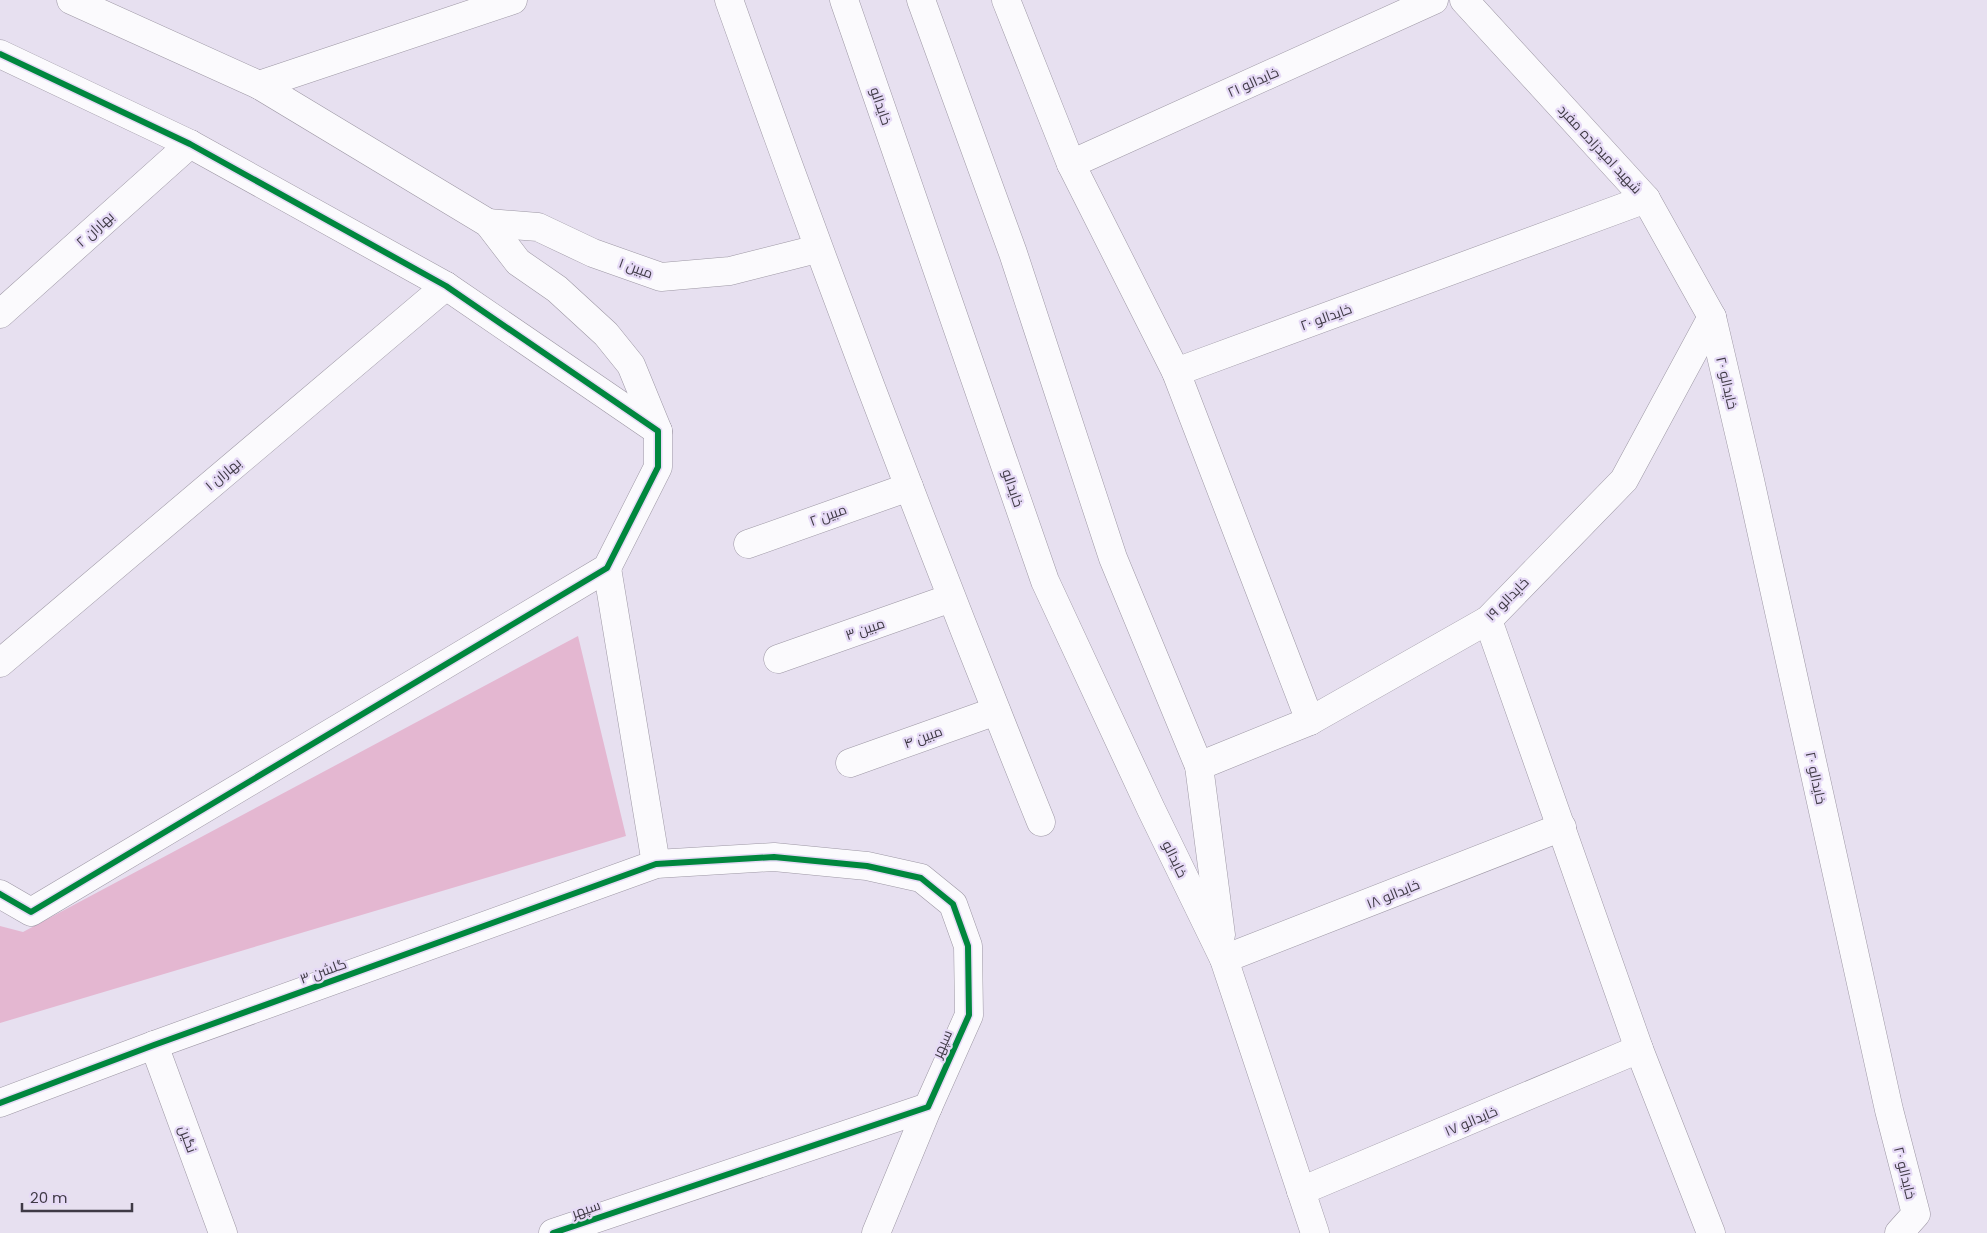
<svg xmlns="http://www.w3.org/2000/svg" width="1987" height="1233" font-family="Poppins,Cairo,sans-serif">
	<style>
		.forest { fill: #e4b7d1 }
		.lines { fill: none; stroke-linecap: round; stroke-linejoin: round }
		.minor-casing { stroke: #9d97a4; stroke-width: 29 }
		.minor { stroke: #fbfafd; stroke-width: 28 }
		.cycleway-casing { stroke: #e6daf6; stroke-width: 9 }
		.cycleway { stroke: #00873e; stroke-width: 6 }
		.labels { text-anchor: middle; stroke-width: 4.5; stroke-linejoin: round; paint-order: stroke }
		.street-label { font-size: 14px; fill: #3f3a45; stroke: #e6daf6 }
	</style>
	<rect width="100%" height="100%" fill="#e7e0f0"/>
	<polygon class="forest" points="578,636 626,836 0,1023 0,926 23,932"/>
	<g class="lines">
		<defs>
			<g id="minor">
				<polyline points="71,0 259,85 488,223 518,262 557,289 606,334 631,365 658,431"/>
				<path d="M 729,0 C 827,276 931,550 1041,822"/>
				<polyline points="844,0 1045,581 1151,809 1224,959 1315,1233"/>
				<polyline points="921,0 1013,253 1113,558 1199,766 1221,935"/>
				<polyline points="1006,0 1071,164 1176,372 1310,721"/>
				<polyline points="1464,0 1646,199 1712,317 1750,480 1889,1110 1916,1214 1899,1233"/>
				<polyline points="0,54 190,144 446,286 658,431 658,467 607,568 31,912 0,894"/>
				<polyline points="259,85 513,0"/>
				<polyline points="1071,164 1434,0"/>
				<polyline points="488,223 538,227 593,253 661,277 730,271 817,249"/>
				<polyline points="0,314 190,144"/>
				<polyline points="1176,372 1646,199"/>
				<polyline points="748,544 909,487"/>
				<polyline points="607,568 656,864"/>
				<polyline points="1488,620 1639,1049 1711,1233"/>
				<polyline points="778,659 951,598"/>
				<polyline points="0,663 446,286"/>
				<polyline points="850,763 996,711"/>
				<polyline points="1199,766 1310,721 1488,620 1624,480 1712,317"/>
				<polyline points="1224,959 1562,827"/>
				<polyline points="154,1045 223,1233"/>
				<polyline points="0,1103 154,1045 656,864 774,857 867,866 921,878 953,904 968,946 969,1015 928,1107 553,1233"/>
				<polyline points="1301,1191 1639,1049"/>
				<polyline points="876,1233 928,1107"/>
			</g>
		</defs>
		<use href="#minor" class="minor-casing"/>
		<use href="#minor" class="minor"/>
		<defs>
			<g id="cycleway">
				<polyline points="0,54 190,144 446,286 658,431 658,467 607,568 31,912 0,894"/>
				<polyline points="0,1103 154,1045 656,864 774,857 867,866 921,878 953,904 968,946 969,1015 928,1107 553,1233"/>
			</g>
		</defs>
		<use href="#cycleway" class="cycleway-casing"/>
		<use href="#cycleway" class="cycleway"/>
	</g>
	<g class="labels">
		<g class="street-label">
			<text transform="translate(1253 82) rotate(-24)" y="5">خایدالو ۲۱</text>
			<text transform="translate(881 106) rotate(71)" y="5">خایدالو</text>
			<text transform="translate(1600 149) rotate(47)" y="5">شهید امیدزاده مفرد</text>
			<text transform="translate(95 229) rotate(-42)" y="5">بهاران ۲</text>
			<text transform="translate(636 268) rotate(20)" y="5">مبین ۱</text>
			<text transform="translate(1326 317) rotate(-20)" y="5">خایدالو ۲۰</text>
			<text transform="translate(1727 383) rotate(77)" y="5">خایدالو ۲۰</text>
			<text transform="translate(223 474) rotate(-40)" y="5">بهاران ۱</text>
			<text transform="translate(1013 488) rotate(71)" y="5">خایدالو</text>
			<text transform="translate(828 515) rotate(-20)" y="5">مبین ۲</text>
			<text transform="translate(1507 599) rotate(-45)" y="5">خایدالو ۱۹</text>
			<text transform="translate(865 629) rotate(-19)" y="5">مبین ۳</text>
			<text transform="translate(923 737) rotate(-20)" y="5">مبین ۴</text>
			<text transform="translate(1816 778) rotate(78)" y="5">خایدالو ۲۰</text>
			<text transform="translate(1175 859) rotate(64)" y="5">خایدالو</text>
			<text transform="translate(1393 894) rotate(-22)" y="5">خایدالو ۱۸</text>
			<text transform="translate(323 971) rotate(-20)" y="5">گلشن ۳</text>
			<text transform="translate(942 1044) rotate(-66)" y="5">سپهر</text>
			<text transform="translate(1471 1121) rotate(-23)" y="5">خایدالو ۱۷</text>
			<text transform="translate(188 1139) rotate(70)" y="5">نگین</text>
			<text transform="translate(1905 1173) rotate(76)" y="5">خایدالو ۲۰</text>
			<text transform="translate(586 1209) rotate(-19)" y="5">سپهر</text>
		</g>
	</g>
	<path d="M22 1203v8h110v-8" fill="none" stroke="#3f3a45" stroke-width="2.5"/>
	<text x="30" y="1203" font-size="15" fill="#3f3a45" stroke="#e6daf6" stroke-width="4" paint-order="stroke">20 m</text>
</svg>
